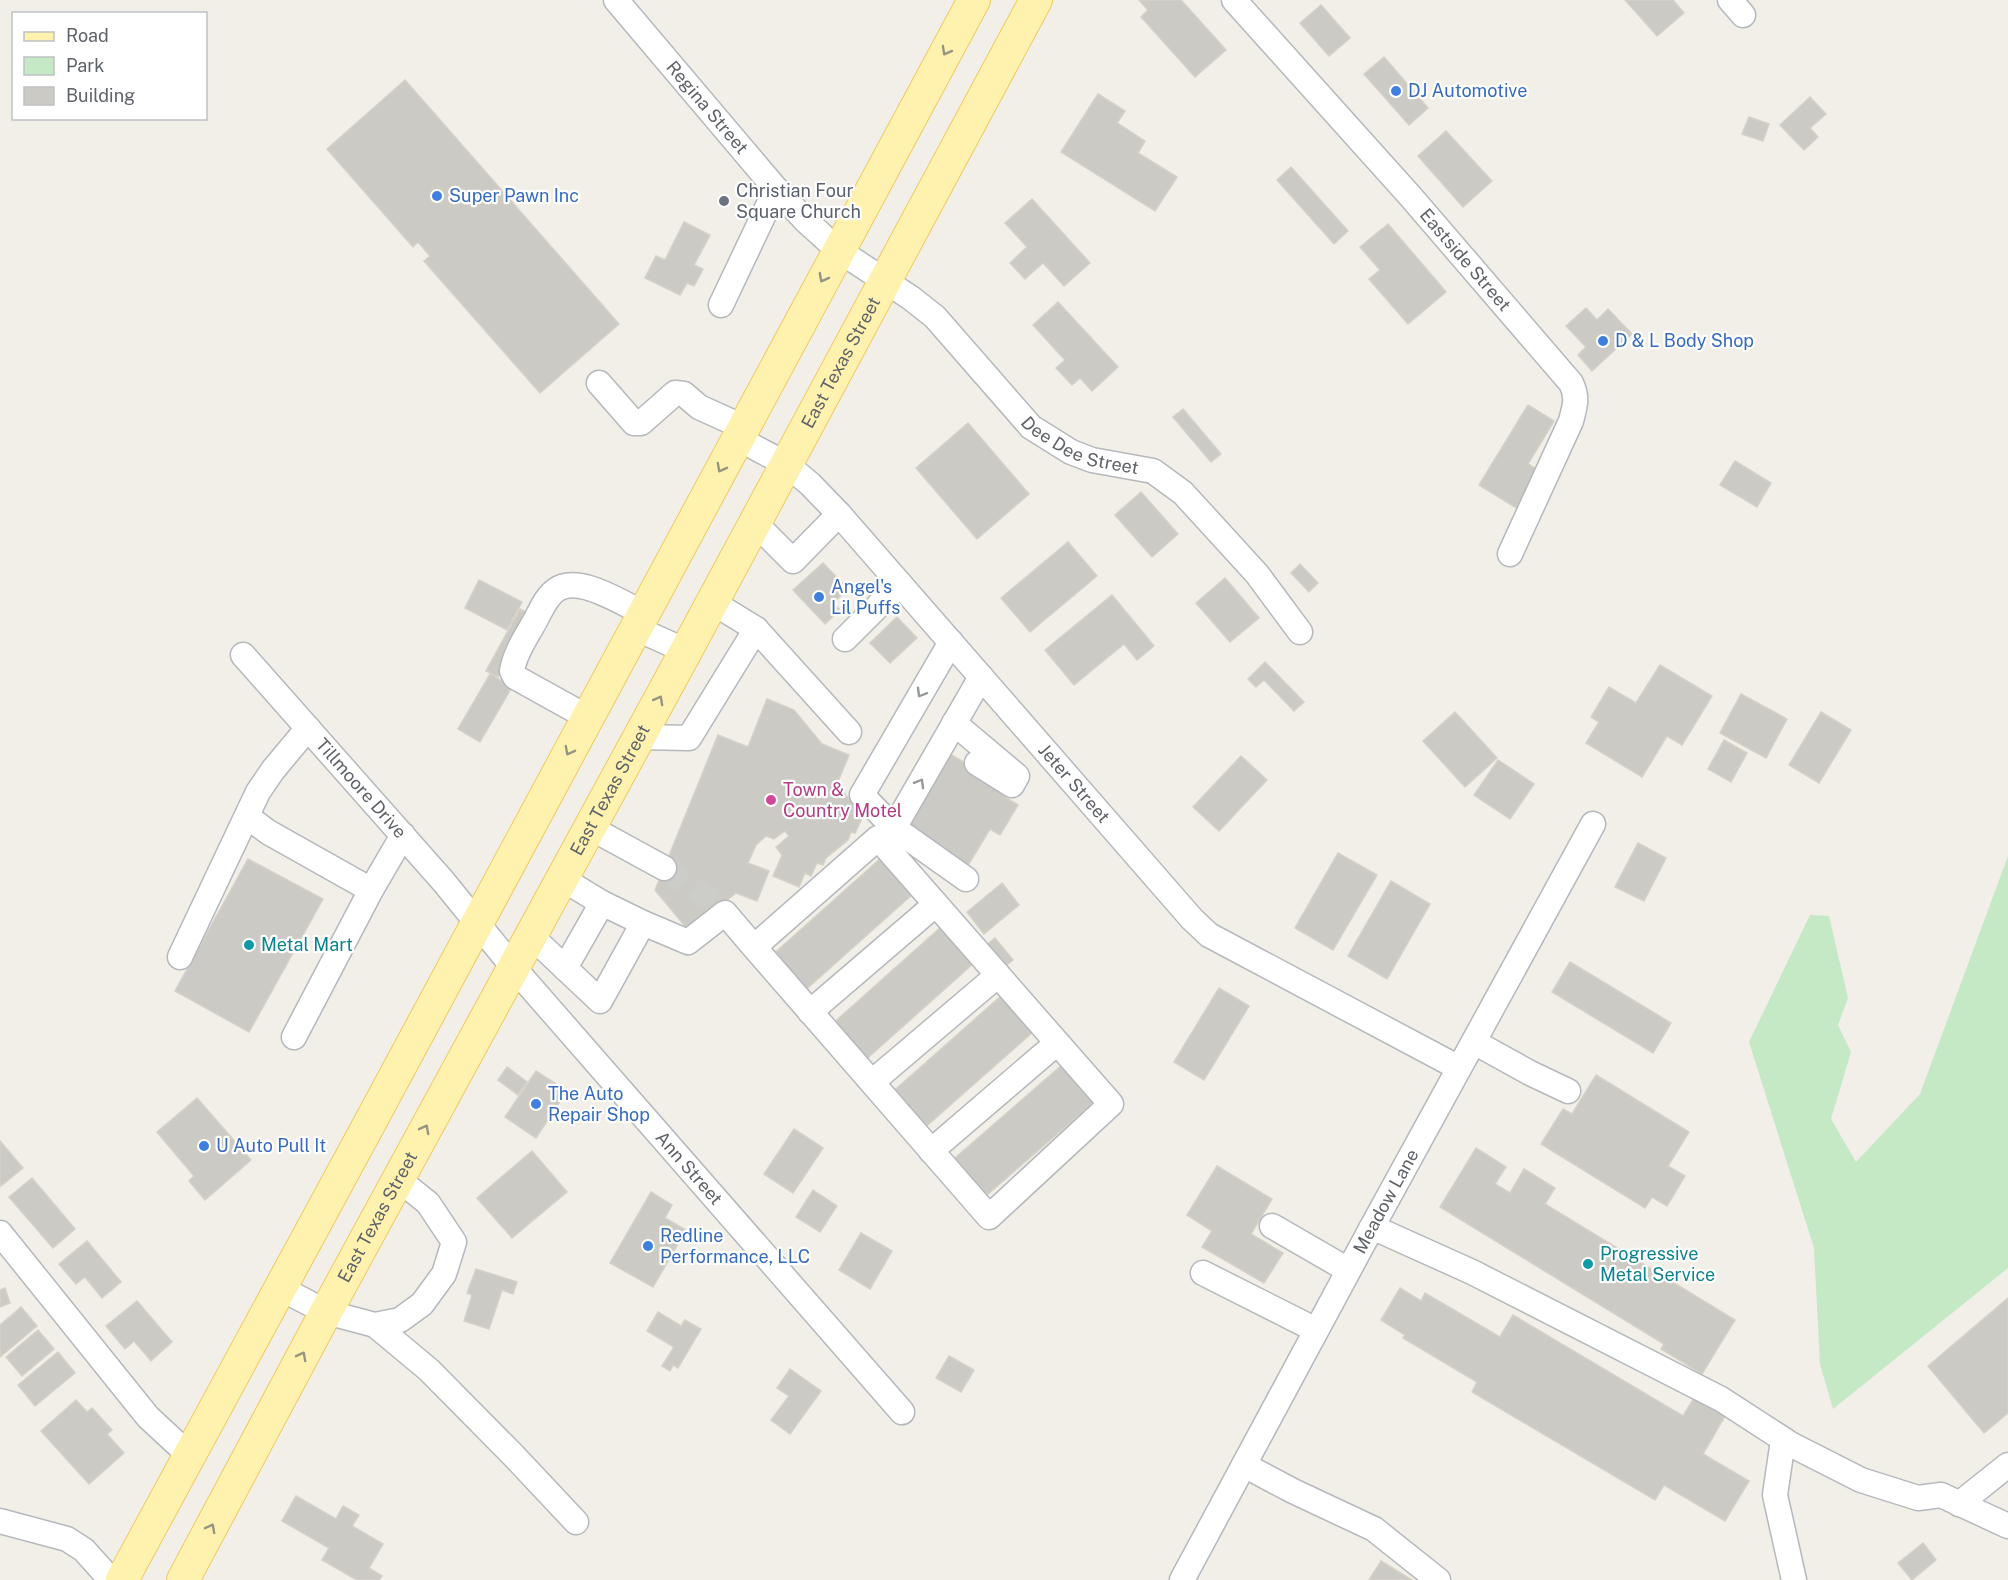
<svg xmlns="http://www.w3.org/2000/svg" width="2008" height="1580" font-family="'Public Sans',sans-serif">
	<style>
		.green { fill: #c5e8c5 }
		.building { fill: #cccac5; stroke: #d6d1c6; stroke-width: 1.5 }
		.lines { fill: none; stroke-linecap: round; stroke-linejoin: round }
		.minor-tunnel { stroke: #ccccc8; stroke-width: 24; stroke-dasharray: 24 12; stroke-linecap: butt }
		.minor-casing { stroke: #b5b8bc; stroke-width: 27 }
		.major-casing { stroke: #f2c960; stroke-width: 34 }
		.minor { stroke: #fff; stroke-width: 24 }
		.major { stroke: #fff2af; stroke-width: 32 }
		.oneway { stroke: #979581 }
		.oneway2 { stroke: #979a9d }
		.shop-dot { fill: #3f7fe0; stroke: #fff; stroke-width: 2 }
		.worship-dot { fill: #6b7280; stroke: #fff; stroke-width: 2 }
		.hotel-dot { fill: #d1479c; stroke: #fff; stroke-width: 2 }
		.culture-dot { fill: #0f9aa8; stroke: #fff; stroke-width: 2 }
		.labels { text-anchor: middle; stroke-width: 4.5; stroke-linejoin: round; paint-order: stroke }
		.shop-label { font-size: 18px; fill: #366cbe; stroke: #fff; text-anchor: start }
		.street-label { font-size: 18px; fill: #5f6368; stroke: #fff }
		.worship-label { font-size: 18px; fill: #5b616d; stroke: #fff; text-anchor: start }
		.hotel-label { font-size: 18px; fill: #b23c85; stroke: #fff; text-anchor: start }
		.culture-label { font-size: 18px; fill: #0d838f; stroke: #fff; text-anchor: start }
	</style>
	<rect width="100%" height="100%" fill="#f1efe8"/>
	<polygon class="green" points="2008,856 2008,1268 1833,1409 1820,1364 1814,1248 1749,1042 1810,915 1829,916 1848,998 1838,1025 1851,1052 1831,1119 1856,1162 1920,1094"/>
	<g class="building">
		<polygon points="1139,0 1181,0 1226,50 1195,77 1141,17 1148,10"/>
		<polygon points="1625,0 1673,0 1684,13 1657,36"/>
		<polygon points="1321,5 1350,38 1329,56 1300,23"/>
		<polygon points="1384,57 1428,108 1409,125 1364,74"/>
		<polygon points="405,80 619,324 540,393 424,261 430,256 418,242 413,247 327,149"/>
		<polygon points="1098,94 1125,111 1117,123 1145,141 1138,153 1177,177 1155,211 1061,152"/>
		<polygon points="1810,97 1826,114 1810,128 1818,137 1804,150 1780,125"/>
		<polygon points="1749,117 1769,124 1763,141 1742,134"/>
		<polygon points="1446,131 1492,181 1463,207 1418,156"/>
		<polygon points="1291,167 1348,231 1334,244 1277,180"/>
		<polygon points="1032,199 1090,263 1064,286 1043,263 1025,279 1010,263 1027,247 1005,223"/>
		<polygon points="684,222 710,235 694,265 703,269 694,286 687,283 680,295 645,278 656,256 665,260"/>
		<polygon points="1388,224 1446,292 1408,324 1369,279 1380,270 1360,247"/>
		<polygon points="1058,302 1118,367 1092,391 1080,378 1072,385 1056,368 1065,360 1033,325"/>
		<polygon points="1586,308 1597,320 1608,309 1632,334 1592,371 1578,355 1586,347 1566,326"/>
		<polygon points="1528,405 1554,421 1528,464 1541,472 1518,509 1479,485"/>
		<polygon points="1183,409 1221,454 1211,462 1173,417"/>
		<polygon points="968,423 1029,494 977,539 916,468"/>
		<polygon points="1735,461 1771,483 1757,507 1720,485"/>
		<polygon points="1141,492 1178,534 1152,557 1115,515"/>
		<polygon points="1068,542 1097,576 1030,632 1001,598"/>
		<polygon points="823,563 848,589 833,603 840,610 825,624 793,590"/>
		<polygon points="1300,564 1318,583 1309,592 1291,573"/>
		<polygon points="1225,578 1259,618 1230,642 1196,603"/>
		<polygon points="479,580 522,602 507,630 465,608"/>
		<polygon points="1112,595 1154,646 1137,660 1124,644 1074,685 1045,650"/>
		<polygon points="520,609 532,615 498,677 486,671"/>
		<polygon points="897,617 917,638 890,663 870,643"/>
		<polygon points="1265,662 1304,702 1294,711 1264,680 1256,687 1248,679"/>
		<polygon points="1660,665 1712,696 1682,745 1667,736 1642,777 1586,743 1599,722 1591,717 1609,687 1636,703"/>
		<polygon points="490,674 512,687 480,742 458,729"/>
		<polygon points="1741,694 1787,719 1766,758 1720,733"/>
		<polygon points="767,699 794,710 822,744 849,755 837,784 863,816 855,833 851,832 848,840 826,858 823,865 817,863 811,876 805,873 799,887 773,876 782,855 776,847 789,836 785,831 774,839 766,836 756,845 748,863 769,871 757,901 736,893 689,931 655,890 718,735 748,747"/>
		<polygon points="1455,712 1497,758 1465,787 1423,741"/>
		<polygon points="1821,712 1851,730 1819,783 1789,765"/>
		<polygon points="1724,740 1747,753 1731,782 1708,769"/>
		<polygon points="950,754 1010,790 1005,797 1018,805 1000,835 990,829 967,867 905,828"/>
		<polygon points="1241,756 1267,780 1219,831 1193,807"/>
		<polygon points="1498,760 1534,784 1510,819 1474,795"/>
		<polygon points="1638,843 1666,858 1644,901 1615,887"/>
		<polygon points="1338,853 1377,875 1333,950 1295,928"/>
		<polygon points="882,857 914,893 801,994 769,958"/>
		<polygon points="248,859 323,899 249,1032 175,991"/>
		<polygon points="1391,881 1430,904 1387,979 1348,956"/>
		<polygon points="1002,883 1019,905 984,934 967,912"/>
		<polygon points="942,926 975,962 862,1063 829,1027"/>
		<polygon points="995,938 1013,960 1003,968 985,946"/>
		<polygon points="1570,962 1671,1023 1653,1053 1552,992"/>
		<polygon points="1219,988 1249,1006 1204,1080 1174,1062"/>
		<polygon points="1002,995 1034,1031 921,1131 889,1095"/>
		<polygon points="1063,1064 1095,1101 980,1201 948,1164"/>
		<polygon points="507,1067 527,1082 518,1095 498,1080"/>
		<polygon points="536,1071 567,1091 536,1138 505,1117"/>
		<polygon points="1596,1075 1689,1132 1668,1166 1685,1176 1667,1206 1652,1197 1645,1208 1541,1144 1563,1109 1572,1114"/>
		<polygon points="197,1098 251,1160 205,1200 189,1181 194,1176 157,1132"/>
		<polygon points="794,1129 823,1148 793,1193 764,1174"/>
		<polygon points="0,1141 23,1168 1,1186 0,1185"/>
		<polygon points="1476,1148 1506,1167 1495,1184 1510,1193 1524,1169 1555,1188 1545,1204 1735,1320 1702,1374 1661,1349 1664,1344 1440,1207"/>
		<polygon points="532,1151 567,1192 512,1238 477,1198"/>
		<polygon points="1217,1166 1272,1199 1251,1234 1283,1253 1264,1283 1202,1247 1212,1231 1187,1215"/>
		<polygon points="32,1178 75,1229 53,1248 9,1197"/>
		<polygon points="813,1190 837,1206 820,1232 796,1217"/>
		<polygon points="651,1192 672,1205 665,1218 686,1230 653,1287 610,1263"/>
		<polygon points="861,1233 892,1251 870,1289 839,1270"/>
		<polygon points="87,1241 121,1282 102,1298 85,1277 76,1284 59,1264"/>
		<polygon points="476,1269 517,1282 513,1294 502,1290 489,1329 464,1321 472,1295 467,1293"/>
		<polygon points="5,1288 10,1303 0,1307 0,1290"/>
		<polygon points="1400,1288 1421,1301 1425,1293 1500,1337 1513,1315 1683,1416 1694,1398 1725,1416 1703,1454 1749,1481 1725,1521 1664,1485 1655,1500 1472,1392 1477,1382 1403,1338 1405,1335 1381,1320"/>
		<polygon points="2008,1298 2008,1413 1984,1433 1928,1366"/>
		<polygon points="137,1301 172,1342 151,1361 134,1341 125,1349 106,1326"/>
		<polygon points="21,1307 37,1326 0,1357 0,1325"/>
		<polygon points="658,1312 681,1326 685,1320 701,1329 678,1368 673,1365 670,1371 662,1366 674,1347 647,1331"/>
		<polygon points="38,1330 54,1349 22,1376 6,1357"/>
		<polygon points="58,1352 75,1373 35,1406 18,1385"/>
		<polygon points="949,1356 974,1370 961,1392 936,1378"/>
		<polygon points="790,1369 821,1391 790,1434 771,1420 789,1396 777,1388"/>
		<polygon points="76,1400 87,1412 92,1408 112,1430 107,1434 124,1453 89,1484 41,1431"/>
		<polygon points="296,1496 336,1519 343,1506 359,1515 352,1526 383,1544 369,1568 382,1576 379,1580 357,1580 322,1560 329,1548 282,1521"/>
		<polygon points="1923,1543 1936,1560 1912,1580 1898,1563"/>
		<polygon points="1381,1561 1412,1580 1369,1580"/>
	</g>
	<g class="lines">
		<polyline class="minor-tunnel" points="664,868 720,906"/>
		<defs>
			<g id="minor">
				<path id="s1" d="M 616,0 L 776,189 L 806,221 L 838,250 L 911,298 L 935,317 L 1031,427 L 1071,452 L 1092,460 L 1153,471 L 1183,493 L 1257,574 L 1300,632"/>
				<path id="s2" d="M 1234,0 L 1411,197 L 1571,383 C 1578,397 1575,406 1571,421 L 1510,554"/>
				<polyline points="1730,0 1743,15"/>
				<polyline points="721,305 776,189"/>
				<polyline points="599,383 634,423 641,423 675,393 684,394 699,407 743,427"/>
				<path id="s3" d="M 737,438 L 786,464 L 810,484 L 839,514 L 1192,919 L 1209,935 L 1459,1068"/>
				<polyline points="755,523 793,561 839,514"/>
				<polyline points="712,602 756,629"/>
				<polyline points="635,628 686,651"/>
				<polyline points="845,639 900,584"/>
				<polyline points="951,642 862,795 894,828 981,677"/>
				<path id="s4" d="M 243,655 L 443,881 L 513,967 L 902,1412"/>
				<path d="M 587,717 L 515,677 L 512,671 C 515,653 526,637 535,621 C 541,610 546,597 556,590 C 578,574 622,603 643,613"/>
				<polyline points="954,723 1017,776 1012,785 977,763"/>
				<polyline points="639,737 689,738 756,629 849,732"/>
				<polyline points="248,817 268,832 371,890"/>
				<polyline points="589,827 664,868"/>
				<polyline points="894,828 966,879"/>
				<polyline points="561,878 602,903"/>
				<polyline points="530,935 600,1001 643,923 688,942 725,913 754,947 989,1217 1111,1104 878,838 754,947"/>
				<polyline points="180,957 258,792 273,770 308,728"/>
				<polyline points="565,968 602,903 643,923"/>
				<polyline points="810,1012 936,904"/>
				<polyline points="294,1037 371,890 403,835"/>
				<polyline points="1474,1042 1530,1073 1568,1091"/>
				<polyline points="872,1082 998,975"/>
				<polyline points="931,1151 1057,1043"/>
				<polyline points="1272,1226 1348,1270"/>
				<polyline points="1372,1227 1472,1272 1721,1399 1792,1445 1861,1480 1918,1498 1941,1495 2008,1526"/>
				<polyline points="0,1233 148,1417 190,1456"/>
				<polyline points="1203,1273 1316,1330"/>
				<polyline points="282,1289 326,1312 375,1325 400,1320 422,1304 444,1274 454,1242 428,1203 398,1179"/>
				<polyline points="375,1325 429,1370 514,1456 576,1522"/>
				<polyline points="1783,1440 1775,1495 1794,1580"/>
				<polyline points="1244,1465 1293,1491 1374,1529 1438,1580"/>
				<polyline points="1959,1504 2008,1465"/>
				<polyline points="0,1521 67,1539 84,1550 111,1580"/>
				<path id="s5" d="M 1182,1580 L 1372,1227 L 1593,824"/>
			</g>
			<g id="major">
				<path d="M 122,1580 C 409,1055 688,526 974,0"/>
				<path id="s6" d="M 183,1580 L 326,1312 L 686,651 L 1036,0"/>
			</g>
		</defs>
		<use href="#minor" class="minor-casing"/>
		<use href="#major" class="major-casing"/>
		<use href="#minor" class="minor"/>
		<use href="#major" class="major"/>
	</g>
	<defs><path id="oneway-chevron" d="M-2-3.5L2.5 0L-2 3.5" fill="none" stroke-width="1.6" stroke-linecap="round" stroke-linejoin="round" transform="scale(1.5)"/></defs>
	<g class="oneway">
		<use href="#oneway-chevron" transform="translate(946 51) rotate(119)"/>
		<use href="#oneway-chevron" transform="translate(823 278) rotate(118)"/>
		<use href="#oneway-chevron" transform="translate(721 468) rotate(118)"/>
		<use href="#oneway-chevron" transform="translate(659 700) rotate(-61)"/>
		<use href="#oneway-chevron" transform="translate(569 751) rotate(118)"/>
		<use href="#oneway-chevron" transform="translate(425 1129) rotate(-62)"/>
		<use href="#oneway-chevron" transform="translate(302 1356) rotate(-62)"/>
		<use href="#oneway-chevron" transform="translate(211 1528) rotate(-62)"/>
	</g>
	<g class="oneway2">
		<use href="#oneway-chevron" transform="translate(921 693) rotate(120)"/>
		<use href="#oneway-chevron" transform="translate(920 783) rotate(-60)"/>
	</g>
	<g class="shop-dot">
		<circle cx="1396" cy="91" r="6"/>
		<circle cx="437" cy="196" r="6"/>
		<circle cx="1603" cy="341" r="6"/>
		<circle cx="819" cy="597" r="6"/>
		<circle cx="536" cy="1104" r="6"/>
		<circle cx="204" cy="1146" r="6"/>
		<circle cx="648" cy="1246" r="6"/>
	</g>
	<circle class="worship-dot" cx="724" cy="201" r="6"/>
	<circle class="hotel-dot" cx="771" cy="800" r="6"/>
	<g class="culture-dot">
		<circle cx="249" cy="945" r="6"/>
		<circle cx="1588" cy="1264" r="6"/>
	</g>
	<g class="labels">
		<g class="shop-label">
			<text x="1408" y="97">DJ Automotive</text>
			<text x="449" y="202">Super Pawn Inc</text>
			<text x="1615" y="347">D &amp; L Body Shop</text>
			<text x="831" y="593">Angel's<tspan x="831" dy="21">Lil Puffs</tspan></text>
			<text x="548" y="1100">The Auto<tspan x="548" dy="21">Repair Shop</tspan></text>
			<text x="216" y="1152">U Auto Pull It</text>
			<text x="660" y="1242">Redline<tspan x="660" dy="21">Performance, LLC</tspan></text>
		</g>
		<g class="street-label">
			<text dy="6" stroke="none"><textPath href="#s1" startOffset="141">Regina Street</textPath></text>
			<text dy="6" stroke="none"><textPath href="#s2" startOffset="348">Eastside Street</textPath></text>
			<text dy="6" stroke="none"><textPath href="#s6" startOffset="1384">East Texas Street</textPath></text>
			<text dy="6" stroke="none"><textPath href="#s1" startOffset="652">Dee Dee Street</textPath></text>
			<text dy="6" stroke="none"><textPath href="#s3" startOffset="486">Jeter Street</textPath></text>
			<text dy="6" stroke="none"><textPath href="#s4" startOffset="178">Tillmoore Drive</textPath></text>
			<text dy="6" stroke="none"><textPath href="#s6" startOffset="898">East Texas Street</textPath></text>
			<text dy="6" stroke="none"><textPath href="#s4" startOffset="680">Ann Street</textPath></text>
			<text dy="6" stroke="none"><textPath href="#s5" startOffset="430">Meadow Lane</textPath></text>
			<text dy="6" stroke="none"><textPath href="#s6" startOffset="412">East Texas Street</textPath></text>
		</g>
		<g class="worship-label">
			<text x="736" y="197">Christian Four<tspan x="736" dy="21">Square Church</tspan></text>
		</g>
		<g class="hotel-label">
			<text x="783" y="796">Town &amp;<tspan x="783" dy="21">Country Motel</tspan></text>
		</g>
		<g class="culture-label">
			<text x="261" y="951">Metal Mart</text>
			<text x="1600" y="1260">Progressive<tspan x="1600" dy="21">Metal Service</tspan></text>
		</g>
	</g>
	<rect x="12" y="12" width="195" height="108" fill="#ffffff" stroke="#bfc1c3" stroke-width="1.5"/>
	<rect x="24" y="32" width="30" height="9" fill="#fff2af" stroke="#bfc1c3" stroke-width="1.5"/>
	<text x="66" y="42" font-size="18" fill="#5f6368">Road</text>
	<rect x="24" y="57" width="30" height="18" fill="#c5e8c5" stroke="#bfc1c3" stroke-width="1.5"/>
	<text x="66" y="72" font-size="18" fill="#5f6368">Park</text>
	<rect x="24" y="87" width="30" height="18" fill="#cccac5" stroke="#bfc1c3" stroke-width="1.5"/>
	<text x="66" y="102" font-size="18" fill="#5f6368">Building</text>
</svg>
